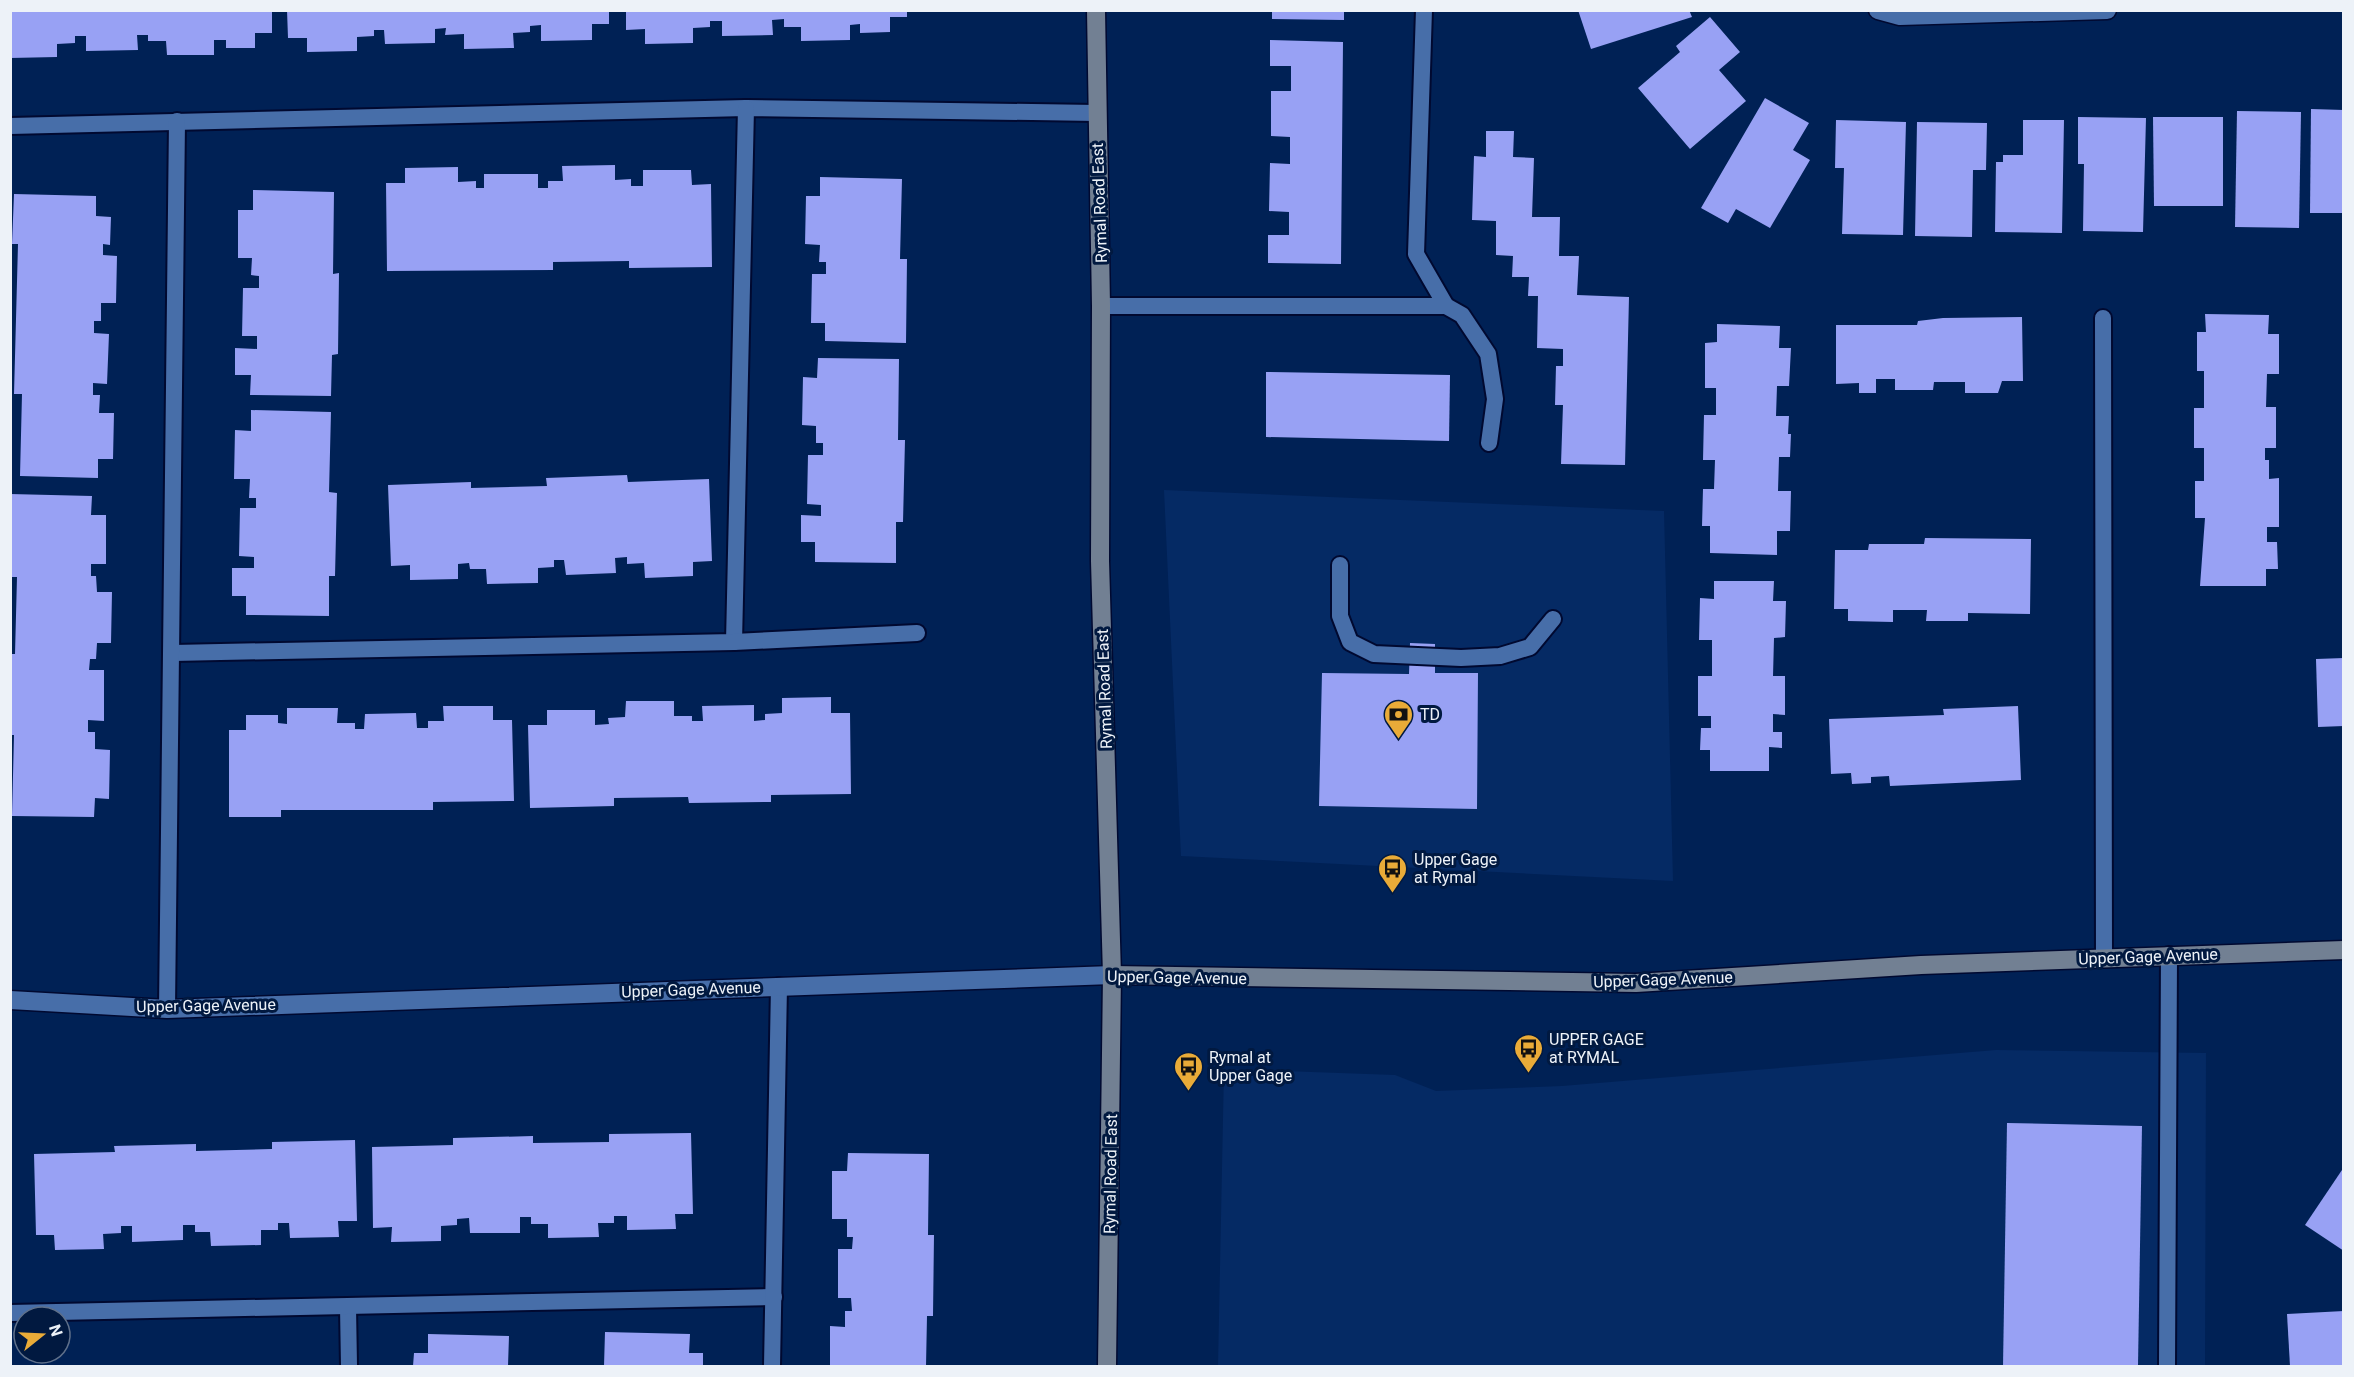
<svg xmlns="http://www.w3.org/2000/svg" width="2354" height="1377" font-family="Roboto,sans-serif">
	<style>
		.built { fill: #052a64 }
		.building { fill: #98a1f4 }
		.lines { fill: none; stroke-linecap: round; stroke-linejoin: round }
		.lane-casing { stroke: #000930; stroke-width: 20 }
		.street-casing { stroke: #000930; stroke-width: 21 }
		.secondary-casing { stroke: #000930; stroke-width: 21 }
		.lane { stroke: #476ea9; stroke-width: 16 }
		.street { stroke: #476ea9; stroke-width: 18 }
		.secondary { stroke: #728093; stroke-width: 18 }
		.labels { text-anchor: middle; stroke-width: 6; stroke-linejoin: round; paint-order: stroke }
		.street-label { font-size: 16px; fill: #edf2f8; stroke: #011940 }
		.poi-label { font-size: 16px; fill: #edf2f8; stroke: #011940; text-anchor: start }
	</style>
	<rect width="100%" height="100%" fill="#002155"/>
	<g class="built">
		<polygon points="1164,490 1664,511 1673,881 1181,856"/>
		<polygon points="1996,1050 2206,1053 2205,1366 1218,1366 1224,1069 1395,1075 1436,1091 1562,1086"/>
	</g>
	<g class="building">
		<polygon points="10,10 272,10 272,33 255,33 255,48 226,48 226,40 214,40 214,55 167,55 166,41 148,41 148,35 137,35 138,50 86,51 86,36 75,36 75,43 57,44 57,57 10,58"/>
		<polygon points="287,10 609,10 609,24 592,24 592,40 541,41 541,25 530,26 530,32 513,33 514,48 464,49 464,34 445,35 446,28 435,29 435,43 385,44 384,30 374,30 374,36 357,37 357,51 307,52 307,38 288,38"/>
		<polygon points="626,10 907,10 907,17 890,17 890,32 860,33 860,24 850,25 850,40 801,41 801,27 784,27 784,19 772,20 773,35 722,36 722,21 710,21 710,27 693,28 693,43 645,44 645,29 626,30"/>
		<polygon points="1272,10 1344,10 1344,20 1272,19"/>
		<polygon points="1578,10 1689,10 1692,17 1591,49"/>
		<polygon points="1710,17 1740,52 1719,70 1746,101 1690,149 1638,88 1680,52 1676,46"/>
		<polygon points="1270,40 1343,42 1341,264 1268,263 1268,235 1289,235 1289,212 1269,211 1270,163 1290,164 1290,137 1271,136 1271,91 1291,91 1291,66 1270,66"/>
		<polygon points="1765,98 1809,123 1793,150 1810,160 1770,228 1736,209 1728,223 1701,208"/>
		<polygon points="2311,109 2344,110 2344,213 2310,213"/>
		<polygon points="2237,111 2301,112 2299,228 2235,227"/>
		<polygon points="2078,117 2146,118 2143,232 2083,231 2084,164 2078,164"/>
		<polygon points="2153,117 2223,117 2223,206 2154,206"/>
		<polygon points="1836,120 1906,122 1903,235 1842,234 1844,168 1835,168"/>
		<polygon points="2023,120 2064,120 2062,233 1995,232 1996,162 2003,162 2003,155 2023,155"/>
		<polygon points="1917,122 1987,123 1986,170 1973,170 1972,237 1915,236"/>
		<polygon points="1486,131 1514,131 1513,157 1534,158 1532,217 1560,217 1559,256 1579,256 1577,295 1629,297 1625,465 1561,464 1563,405 1555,405 1556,366 1563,366 1563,349 1537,348 1538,296 1528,296 1529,277 1512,277 1513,256 1496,255 1496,221 1472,220 1474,156 1486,157"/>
		<polygon points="615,165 615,180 631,179 631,186 643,186 643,170 691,170 692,185 711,184 712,267 629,268 629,261 553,262 553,270 387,271 386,183 405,183 405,168 458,167 458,182 476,181 476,188 484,188 484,174 538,174 538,188 548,188 548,181 563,181 562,166"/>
		<polygon points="820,177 902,179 900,259 907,259 906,343 825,341 825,323 811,323 812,274 826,274 826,262 819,262 820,245 805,244 806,196 820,196"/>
		<polygon points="253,190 334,192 333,274 339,273 338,354 332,355 331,396 250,395 251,375 235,375 235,348 257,349 257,336 242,336 243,288 259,288 259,276 251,275 252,258 238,258 238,210 253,210"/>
		<polygon points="14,194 96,196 96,216 111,217 110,245 103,244 103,255 117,256 116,303 101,303 101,321 94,321 94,333 109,334 107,384 93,383 93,395 100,395 99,413 114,413 113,459 98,459 98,478 20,476 22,394 14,394 18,244 12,244"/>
		<polygon points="2205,314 2269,315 2268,334 2279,334 2279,374 2267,374 2266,407 2276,407 2276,448 2265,448 2265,460 2269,460 2269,479 2279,478 2279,527 2267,527 2267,542 2277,542 2278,569 2266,569 2266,586 2200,586 2205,518 2195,518 2195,481 2204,481 2204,448 2194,448 2194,408 2204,408 2204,371 2197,371 2197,332 2206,332"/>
		<polygon points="2022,317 2023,381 2002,381 1998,393 1965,393 1965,382 1934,382 1933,390 1895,390 1895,379 1876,379 1876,393 1859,393 1859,383 1836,384 1836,325 1917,325 1918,321 1943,318"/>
		<polygon points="1717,324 1780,326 1779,348 1791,348 1789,386 1777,386 1776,416 1789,416 1788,434 1791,434 1790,457 1779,457 1778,491 1791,491 1790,531 1777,531 1777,555 1710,553 1710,526 1702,526 1703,489 1714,489 1715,460 1703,460 1704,415 1716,415 1716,388 1705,388 1705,343 1717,342"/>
		<polygon points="818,358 899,359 898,440 905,440 903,522 896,522 896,563 815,562 815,542 801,542 801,515 821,516 821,505 807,504 808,455 823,455 823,443 816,443 816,426 802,425 803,377 817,378"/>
		<polygon points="1266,372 1450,375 1449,441 1266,437"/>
		<polygon points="251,410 331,412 329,492 337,493 335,576 329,576 329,616 246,615 246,596 232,596 232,568 254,568 254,557 239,556 240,508 256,508 256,498 249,498 250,479 234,479 235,430 251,431"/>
		<polygon points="627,475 628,482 709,479 712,561 693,562 693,576 645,578 644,563 627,564 627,557 615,558 616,573 566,575 564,560 554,560 554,567 538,568 538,583 487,584 486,569 470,569 469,563 458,564 458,579 410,580 410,565 391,566 388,485 471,482 471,488 547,486 546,478"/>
		<polygon points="10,494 92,496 91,515 106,515 106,564 91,564 91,576 96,576 97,592 112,592 111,643 97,643 96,659 90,659 89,670 104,670 104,721 88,720 88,732 95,732 95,749 110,750 109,799 95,798 94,817 12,816 14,735 10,735 10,654 15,654 17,577 10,577"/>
		<polygon points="1925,538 2031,539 2030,614 1968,613 1968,621 1926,621 1927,610 1893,610 1893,622 1848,621 1848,609 1834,609 1835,550 1868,550 1869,544 1924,544"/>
		<polygon points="1714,581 1774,581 1773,601 1786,601 1785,637 1774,638 1773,676 1785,676 1785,715 1773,714 1773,732 1782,732 1782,748 1769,747 1769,771 1710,771 1710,750 1700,750 1701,728 1711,728 1711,716 1698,716 1698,676 1712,676 1712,640 1699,640 1700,598 1714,599"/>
		<polygon points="1410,643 1435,644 1435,673 1478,673 1477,809 1319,806 1322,673 1409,674"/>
		<polygon points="2344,658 2344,726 2318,727 2316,659"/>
		<polygon points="831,697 831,713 850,713 851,794 771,795 771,802 689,803 688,797 614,798 614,806 530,808 528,725 547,725 547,710 595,710 595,725 609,724 608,718 625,717 626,701 674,701 674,716 692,716 692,721 703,721 702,706 754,705 754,721 765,720 765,714 782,713 782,698"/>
		<polygon points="443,706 493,706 493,720 512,720 514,801 433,802 433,810 281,810 281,817 229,817 229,730 246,730 246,715 278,715 278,723 287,724 287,708 338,708 337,723 355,723 355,729 364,729 365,714 416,713 417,728 428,728 428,721 444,721"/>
		<polygon points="2018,706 2021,780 1890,786 1889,776 1871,777 1871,783 1852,784 1851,773 1831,774 1829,719 1944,715 1943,709"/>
		<polygon points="2007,1123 2142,1126 2138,1366 2003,1366"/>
		<polygon points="691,1133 693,1214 675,1214 676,1229 627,1230 627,1216 614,1216 614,1223 598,1223 599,1237 548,1238 548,1224 531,1224 531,1217 520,1217 520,1233 470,1233 469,1218 457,1219 457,1225 441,1226 441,1241 391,1242 392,1227 373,1228 372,1147 453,1145 453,1138 533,1136 533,1143 609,1142 609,1134"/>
		<polygon points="355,1140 357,1221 338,1221 339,1237 290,1238 289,1223 278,1223 278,1230 261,1230 261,1245 211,1246 210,1232 195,1232 195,1225 183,1225 183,1240 132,1242 132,1226 121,1226 121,1233 103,1234 104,1249 55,1250 54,1235 36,1235 34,1154 115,1152 114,1146 196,1144 196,1151 272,1149 272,1142"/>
		<polygon points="848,1153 929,1154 928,1235 934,1235 933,1316 927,1316 926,1366 830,1366 830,1326 845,1327 845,1311 852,1311 851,1298 838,1298 838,1249 852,1249 853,1237 847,1237 847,1219 832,1219 832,1171 847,1171"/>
		<polygon points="2344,1167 2344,1251 2305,1225"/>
		<polygon points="2344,1311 2344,1366 2290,1366 2287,1314"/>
		<polygon points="605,1332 690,1334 689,1353 703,1353 703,1366 604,1366"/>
		<polygon points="428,1334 509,1336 508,1366 413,1366 414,1353 428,1353"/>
	</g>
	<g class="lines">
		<defs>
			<g id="lane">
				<polyline points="1424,10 1416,254 1446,306"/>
				<polyline points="10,126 746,108 1096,113"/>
				<polyline points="1101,306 1446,306 1462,315 1488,354 1495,399 1489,443"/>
				<polyline points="2103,318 2104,957"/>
				<polyline points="1340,565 1340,616 1350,642 1374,654 1461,658 1500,656 1530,647 1553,619"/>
				<polyline points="734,642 746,108"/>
				<polyline points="173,653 734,642 917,633"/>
				<polyline points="167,1009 177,121"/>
				<polyline points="348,1307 349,1366"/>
				<polyline points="10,1313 774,1297"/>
				<polyline points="772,1366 779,986"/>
				<polyline points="2167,1366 2169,955"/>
			</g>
			<g id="street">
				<polyline points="1878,10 1900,16 2107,10"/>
				<polyline points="10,1000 167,1009 1112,975"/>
			</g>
			<g id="secondary">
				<polyline points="1096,10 1101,306 1100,561 1112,975 1107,1366"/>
				<polyline points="1112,975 1636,983 1921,965 2344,950"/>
			</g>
		</defs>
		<use href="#lane" class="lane-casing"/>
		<use href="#street" class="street-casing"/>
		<use href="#secondary" class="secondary-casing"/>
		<use href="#lane" class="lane"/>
		<use href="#street" class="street"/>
		<use href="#secondary" class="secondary"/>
	</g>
	<defs>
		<symbol id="bank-pin" viewBox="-11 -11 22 30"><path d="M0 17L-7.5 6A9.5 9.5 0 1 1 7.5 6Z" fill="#e9ab38" stroke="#011940"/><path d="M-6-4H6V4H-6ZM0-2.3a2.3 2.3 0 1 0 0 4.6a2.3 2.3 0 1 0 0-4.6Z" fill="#111"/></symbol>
		<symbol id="bus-pin" viewBox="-11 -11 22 30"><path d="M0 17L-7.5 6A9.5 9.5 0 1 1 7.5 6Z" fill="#e9ab38" stroke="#011940"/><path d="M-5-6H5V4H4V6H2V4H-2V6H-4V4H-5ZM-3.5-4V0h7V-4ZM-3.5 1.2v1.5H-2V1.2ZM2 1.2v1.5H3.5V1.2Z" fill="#111"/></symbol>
	</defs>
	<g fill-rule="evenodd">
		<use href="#bank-pin" x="1382" y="698" width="33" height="45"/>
		<use href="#bus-pin" x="1376" y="852" width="33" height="45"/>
		<use href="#bus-pin" x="1512" y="1032" width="33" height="45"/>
		<use href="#bus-pin" x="1172" y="1050" width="33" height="45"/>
	</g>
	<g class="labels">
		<g class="street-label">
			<text transform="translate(1099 203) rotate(-92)" y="6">Rymal Road East</text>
			<text transform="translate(1104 689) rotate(-92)" y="6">Rymal Road East</text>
			<text transform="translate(2148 956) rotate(-2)" y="6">Upper Gage Avenue</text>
			<text transform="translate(1177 977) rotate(1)" y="6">Upper Gage Avenue</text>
			<text transform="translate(1663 979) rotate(-2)" y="6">Upper Gage Avenue</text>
			<text transform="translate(691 989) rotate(-2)" y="6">Upper Gage Avenue</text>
			<text transform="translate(206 1005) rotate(-1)" y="6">Upper Gage Avenue</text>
			<text transform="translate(1110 1174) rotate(-89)" y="6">Rymal Road East</text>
		</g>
		<g class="poi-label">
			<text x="1420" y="720">TD</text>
			<text x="1414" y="865">Upper Gage<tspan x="1414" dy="18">at Rymal</tspan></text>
			<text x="1549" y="1045">UPPER GAGE<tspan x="1549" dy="18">at RYMAL</tspan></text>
			<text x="1209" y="1063">Rymal at<tspan x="1209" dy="18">Upper Gage</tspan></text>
		</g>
	</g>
	<rect width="2354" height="1377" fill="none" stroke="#edf2f8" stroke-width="24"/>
	<g transform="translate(42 1335) rotate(72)"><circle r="28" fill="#011940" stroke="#5f708a" stroke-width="1.5"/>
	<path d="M0-4.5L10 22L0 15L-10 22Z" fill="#e9ab38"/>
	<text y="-9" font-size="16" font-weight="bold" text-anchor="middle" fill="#edf2f8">N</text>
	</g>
</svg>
